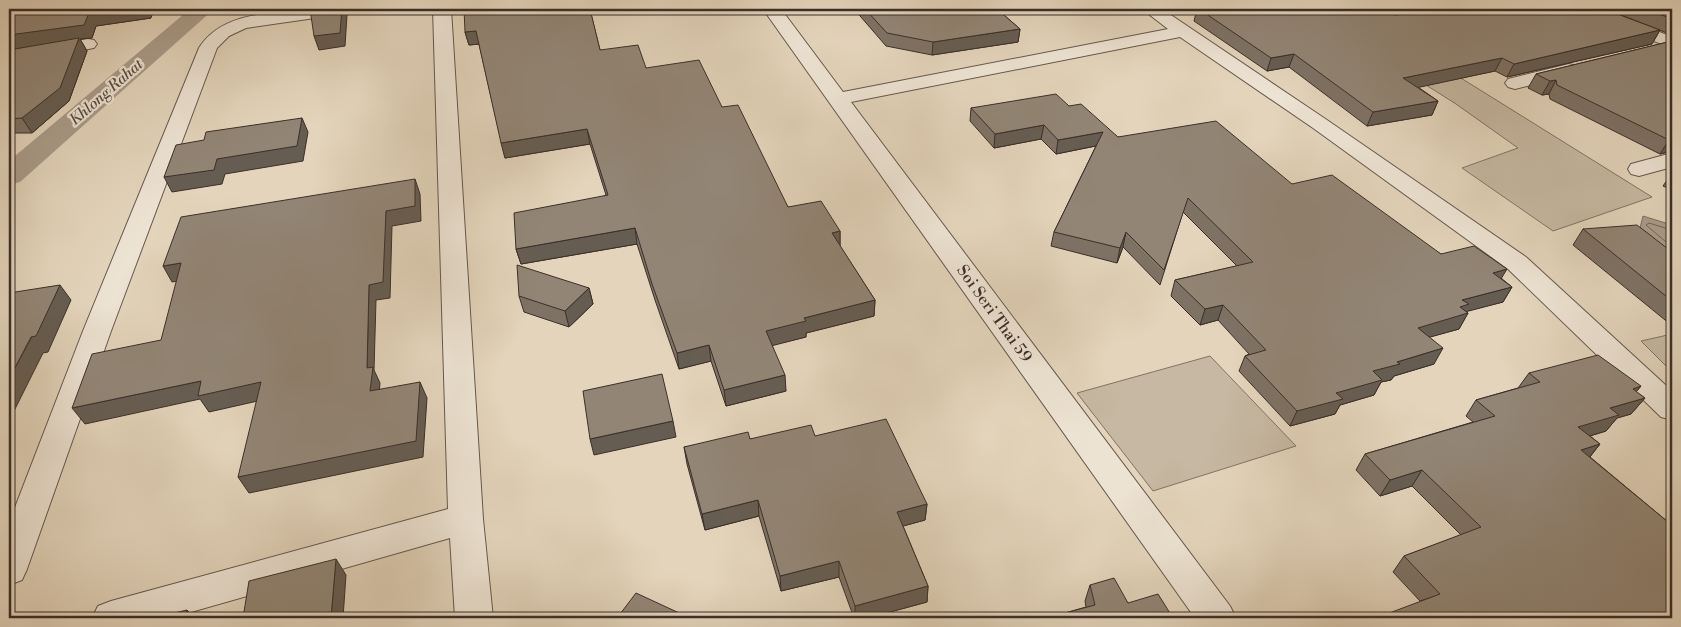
<svg xmlns="http://www.w3.org/2000/svg" width="1681" height="627" font-family="'Libre Bodoni',serif">
	<style>
		.green { fill: #c6b8a2; stroke: #807466 }
		.water { fill: #aa9c8a; stroke: #7e7064 }
		.lines { fill: none; stroke-linecap: round; stroke-linejoin: round }
		.shore { stroke: #72665a; stroke-width: 1 }
		.canal { fill: #aa9c8a; fill-rule: evenodd }
		.street-casing { stroke: #65584e; stroke-width: 2 }
		.street { fill: #ede3d3; fill-rule: evenodd }
		.wall { fill: #7e7265; stroke: #3b2f2a }
		.shaded-wall { fill: #665d52; stroke: #3b2f2a }
		.building { fill: #928575; stroke: #3b2f2a }
		.labels { text-anchor: middle; stroke-width: 4.5; stroke-linejoin: round; paint-order: stroke }
		.far-water-label { font-size: 15px; font-style: italic; fill: #574a42; stroke: #ede3d3 }
		.street-label { font-size: 16px; fill: #3b2f2a; stroke: #ede3d3 }
	</style>
	<rect width="100%" height="100%" fill="#e3d4bb"/>
	<filter id="stains"><feTurbulence type="fractalNoise" baseFrequency=".004" numOctaves="4"/><feColorMatrix values="0 0 0 0 .2 0 0 0 0 .09 0 0 0 0 .02 0 0 0 .5 -.17"/></filter>
	<radialGradient id="worn" r=".72"><stop offset=".6" stop-color="#630" stop-opacity="0"/><stop offset="1" stop-color="#630" stop-opacity=".3"/></radialGradient>
	<g class="green">
		<polygon points="1350,9 1652,197 1553,231 1462,168 1518,148 1456,104 1396,66"/>
		<polygon points="1672,334 1672,372 1641,341"/>
		<polygon points="1210,356 1296,446 1153,491 1077,393"/>
	</g>
	<polygon class="water" points="1643,216 1672,225 1672,253 1640,228"/>
	<g class="lines">
		<polyline class="shore" points="1672,230 1649,223 1646,225 1672,247"/>
		<polygon class="canal" points="190,9 214,9 20,182 9,185 9,161"/>
		<defs>
			<g id="street">
				<path d="M 308,9 L 352,9 L 349,13 L 343,14 L 246,28 L 229,36 L 217,48 L 111,331 L 27,569 L 22,580 L 9,585 L 9,523 L 83,331 L 199,48 C 222,12 269,14 308,9 Z"/>
				<polygon points="433,9 451,9 483,519 493,618 455,618 450,538 170,618 92,618 98,606 111,601 448,509"/>
				<polygon points="763,9 781,9 843,92 1168,29 1142,9 1162,9 1327,120 1526,257 1672,391 1672,420 1661,417 1508,269 1313,128 1180,37 851,102 1230,606 1236,618 1195,618"/>
				<polygon points="1578,9 1602,9 1672,37 1672,48 1581,13"/>
				<polygon points="88,39 94,40 97,44 94,48 9,63 9,51"/>
				<polygon points="1569,64 1576,66 1579,70 1576,74 1515,89 1508,87 1505,83 1508,79"/>
				<polygon points="1672,153 1672,167 1639,176 1631,174 1628,169 1631,164"/>
			</g>
		</defs>
		<use href="#street" class="street-casing"/>
		<use href="#street" class="street"/>
	</g>
	<g class="wall">
		<polygon points="9,9 151,18 96,26 92,38 80,39 87,51 69,101 32,133 9,133 9,50 27,47"/>
		<polygon points="854,9 997,9 1020,29 1018,42 932,55 886,46"/>
		<polygon points="1197,9 1419,9 1389,14 1395,15 1660,30 1652,44 1507,77 1495,71 1418,87 1438,101 1432,115 1367,126 1289,67 1267,71 1194,21"/>
		<polygon points="1606,9 1672,9 1672,35"/>
		<polygon points="590,10 600,50 646,68 722,107 788,207 840,231 840,246 875,300 874,316 806,333 806,337 772,345 786,391 726,406 711,361 679,369 655,300 637,244 521,264 516,249 606,195 590,144 505,158 479,44 469,45 465,32"/>
		<polygon points="1672,41 1672,153 1672,151 1660,154 1550,99 1549,94 1542,95 1528,88 1536,74"/>
		<polygon points="1069,106 1118,137 1292,184 1441,254 1501,278 1512,287 1503,302 1466,311 1468,313 1459,329 1429,337 1434,364 1394,376 1391,380 1381,382 1374,395 1340,405 1335,414 1290,426 1239,371 1245,356 1249,354 1218,320 1200,325 1171,296 1175,280 1237,266 1183,212 1160,285 1123,247 1117,263 1051,246 1054,232 1096,146 1056,154 1041,139 994,148 970,121 971,108"/>
		<polygon points="1672,173 1672,190 1663,186"/>
		<polygon points="1583,229 1672,252 1672,324 1670,324 1573,245"/>
		<polygon points="589,288 593,304 569,327 524,312 519,296"/>
		<polygon points="1529,373 1641,386 1636,392 1645,398 1631,414 1617,418 1606,431 1590,436 1600,444 1590,457 1668,522 1420,601 1393,572 1404,556 1461,535 1412,486 1380,496 1356,470 1365,454 1473,422 1466,416 1476,400 1518,388"/>
		<polygon points="815,436 927,504 925,520 903,526 928,586 927,602 868,618 854,618 839,577 781,591 759,516 705,530 687,464 684,447 750,439"/>
		<polygon points="1090,585 1128,603 1173,618 1064,618 1065,613 1086,607 1085,601"/>
	</g>
	<g class="shaded-wall">
		<polygon points="123,9 154,9 151,18 96,26 92,38 80,39 87,51 69,101 32,133 22,118 79,40 9,50 9,35 89,13"/>
		<polygon points="342,9 344,9 347,15 345,46 319,50 314,36"/>
		<polygon points="1383,9 1419,9 1383,15"/>
		<polygon points="1020,29 1018,42 932,55 933,42"/>
		<polygon points="1660,30 1652,44 1507,77 1514,64"/>
		<polygon points="476,31 480,44 469,45 465,32"/>
		<polygon points="1294,54 1289,67 1267,71 1271,58"/>
		<polygon points="1502,58 1495,71 1397,92 1403,78"/>
		<polygon points="1556,80 1549,94 1542,95 1550,81"/>
		<polygon points="1438,101 1432,115 1367,126 1373,112"/>
		<polygon points="302,118 308,132 303,161 225,174 222,184 172,192 164,177 217,159"/>
		<polygon points="1044,125 1041,139 994,148 995,134"/>
		<polygon points="587,129 590,144 505,158 501,143"/>
		<polygon points="1103,132 1100,145 1056,154 1058,140"/>
		<polygon points="1672,139 1672,151 1660,154 1669,140"/>
		<polygon points="415,179 420,194 421,221 392,226 390,298 376,300 374,370 380,383 378,408 370,391 367,368 369,285 386,211"/>
		<polygon points="635,228 637,244 521,264 516,249"/>
		<polygon points="840,231 840,247 832,233"/>
		<polygon points="1126,232 1123,247 1117,263 1120,248"/>
		<polygon points="181,263 190,279 172,282 163,266"/>
		<polygon points="1507,269 1498,284 1493,273"/>
		<polygon points="60,285 71,300 48,352 43,353 9,421 9,379"/>
		<polygon points="1512,287 1503,302 1465,312 1468,313 1459,329 1409,343 1418,328 1462,300"/>
		<polygon points="589,288 593,304 569,327 565,311"/>
		<polygon points="875,300 874,316 806,333 806,337 767,347 766,331 804,318"/>
		<polygon points="1223,305 1218,320 1200,325 1205,309"/>
		<polygon points="709,345 711,361 679,369 677,353"/>
		<polygon points="1443,348 1434,364 1394,376 1391,380 1381,382 1374,395 1340,405 1335,414 1290,426 1297,411 1373,371 1397,362"/>
		<polygon points="785,375 786,391 726,406 724,390"/>
		<polygon points="201,381 261,382 271,398 209,412 200,399 85,424 72,408"/>
		<polygon points="420,382 427,398 423,457 249,493 238,477"/>
		<polygon points="1641,386 1628,402 1633,389"/>
		<polygon points="1645,398 1631,414 1617,418 1606,431 1566,443 1578,427 1610,408"/>
		<polygon points="673,421 676,437 594,455 590,439"/>
		<polygon points="1600,444 1587,460 1581,450"/>
		<polygon points="1422,470 1412,486 1380,496 1390,480"/>
		<polygon points="758,500 759,516 705,530 702,514"/>
		<polygon points="927,504 925,520 896,528 897,512"/>
		<polygon points="336,559 346,575 343,618 331,618"/>
		<polygon points="839,561 839,577 781,591 780,576"/>
		<polygon points="928,586 927,602 868,618 855,618 855,606"/>
		<polygon points="187,610 194,618 185,618"/>
	</g>
	<g class="building">
		<polygon points="9,9 123,9 89,13 84,25 9,35"/>
		<polygon points="310,9 342,9 340,33 314,36"/>
		<polygon points="464,9 590,9 600,50 638,45 646,68 699,60 722,107 738,105 788,207 821,201 840,231 832,233 875,300 804,318 806,321 766,331 785,375 724,390 709,345 677,353 652,284 635,228 516,249 514,213 608,195 587,129 501,143 476,31 465,32"/>
		<polygon points="865,9 997,9 1020,29 933,42 887,33"/>
		<polygon points="1199,9 1384,9 1387,13 1395,15 1430,9 1604,9 1660,30 1514,64 1502,58 1403,78 1438,101 1373,112 1294,54 1271,58"/>
		<polygon points="1646,9 1672,9 1672,19"/>
		<polygon points="79,38 60,88 22,118 9,119 9,50"/>
		<polygon points="1672,41 1672,139 1669,140 1557,85 1556,80 1550,81 1536,74"/>
		<polygon points="1056,94 1069,106 1081,104 1118,137 1216,121 1292,184 1332,175 1441,254 1474,246 1507,269 1493,273 1512,287 1462,300 1469,304 1460,307 1468,313 1418,328 1443,348 1397,362 1400,364 1373,371 1382,380 1336,393 1343,399 1297,411 1245,356 1266,350 1223,305 1205,309 1175,280 1253,262 1188,198 1164,270 1126,232 1120,248 1054,232 1103,132 1058,140 1044,125 995,134 971,108"/>
		<polygon points="302,118 297,146 217,159 214,170 164,177 176,145 204,140 206,132"/>
		<polygon points="415,179 415,206 386,211 383,282 369,285 367,368 373,367 370,391 420,382 416,441 238,477 261,382 198,396 201,381 72,408 92,354 161,340 181,263 163,266 181,217"/>
		<polygon points="1637,225 1672,252 1672,301 1583,229"/>
		<polygon points="517,265 589,288 565,311 519,296"/>
		<polygon points="60,285 36,336 31,337 9,379 9,293"/>
		<polygon points="1598,355 1641,386 1633,389 1645,398 1610,408 1619,415 1578,427 1600,444 1581,450 1668,522 1672,521 1672,618 1376,618 1440,594 1404,556 1481,527 1422,470 1390,480 1365,454 1495,416 1476,400 1540,382 1529,373"/>
		<polygon points="662,374 673,421 590,439 583,391"/>
		<polygon points="886,419 927,504 897,512 928,586 855,606 839,561 780,576 758,500 702,514 684,447 748,432 750,439 811,425 815,436"/>
		<polygon points="336,559 331,618 243,618 249,581"/>
		<polygon points="1114,578 1128,603 1158,594 1173,618 1067,618 1065,613 1095,605 1090,585"/>
		<polygon points="636,593 690,618 617,618"/>
		<polygon points="187,610 185,618 153,618"/>
	</g>
	<g class="labels">
		<g class="far-water-label">
			<text transform="translate(106 92) rotate(-41)" y="5">Khlong Rahat</text>
		</g>
		<g class="street-label">
			<text transform="translate(995 313) rotate(54)" y="6">Soi Seri Thai 59</text>
		</g>
	</g>
	<rect width="1681" height="627" fill="none" stroke="#e3d4bb" stroke-width="30"/>
	<rect x="10" y="10" width="1661" height="607" fill="none" stroke="#3b2f2a" stroke-width="2.5"/>
	<rect x="15" y="15" width="1651" height="597" fill="none" stroke="#3b2f2a"/>
	<rect width="100%" height="100%" filter="url(#stains)"/>
	<rect width="100%" height="100%" fill="url(#worn)"/>
</svg>
